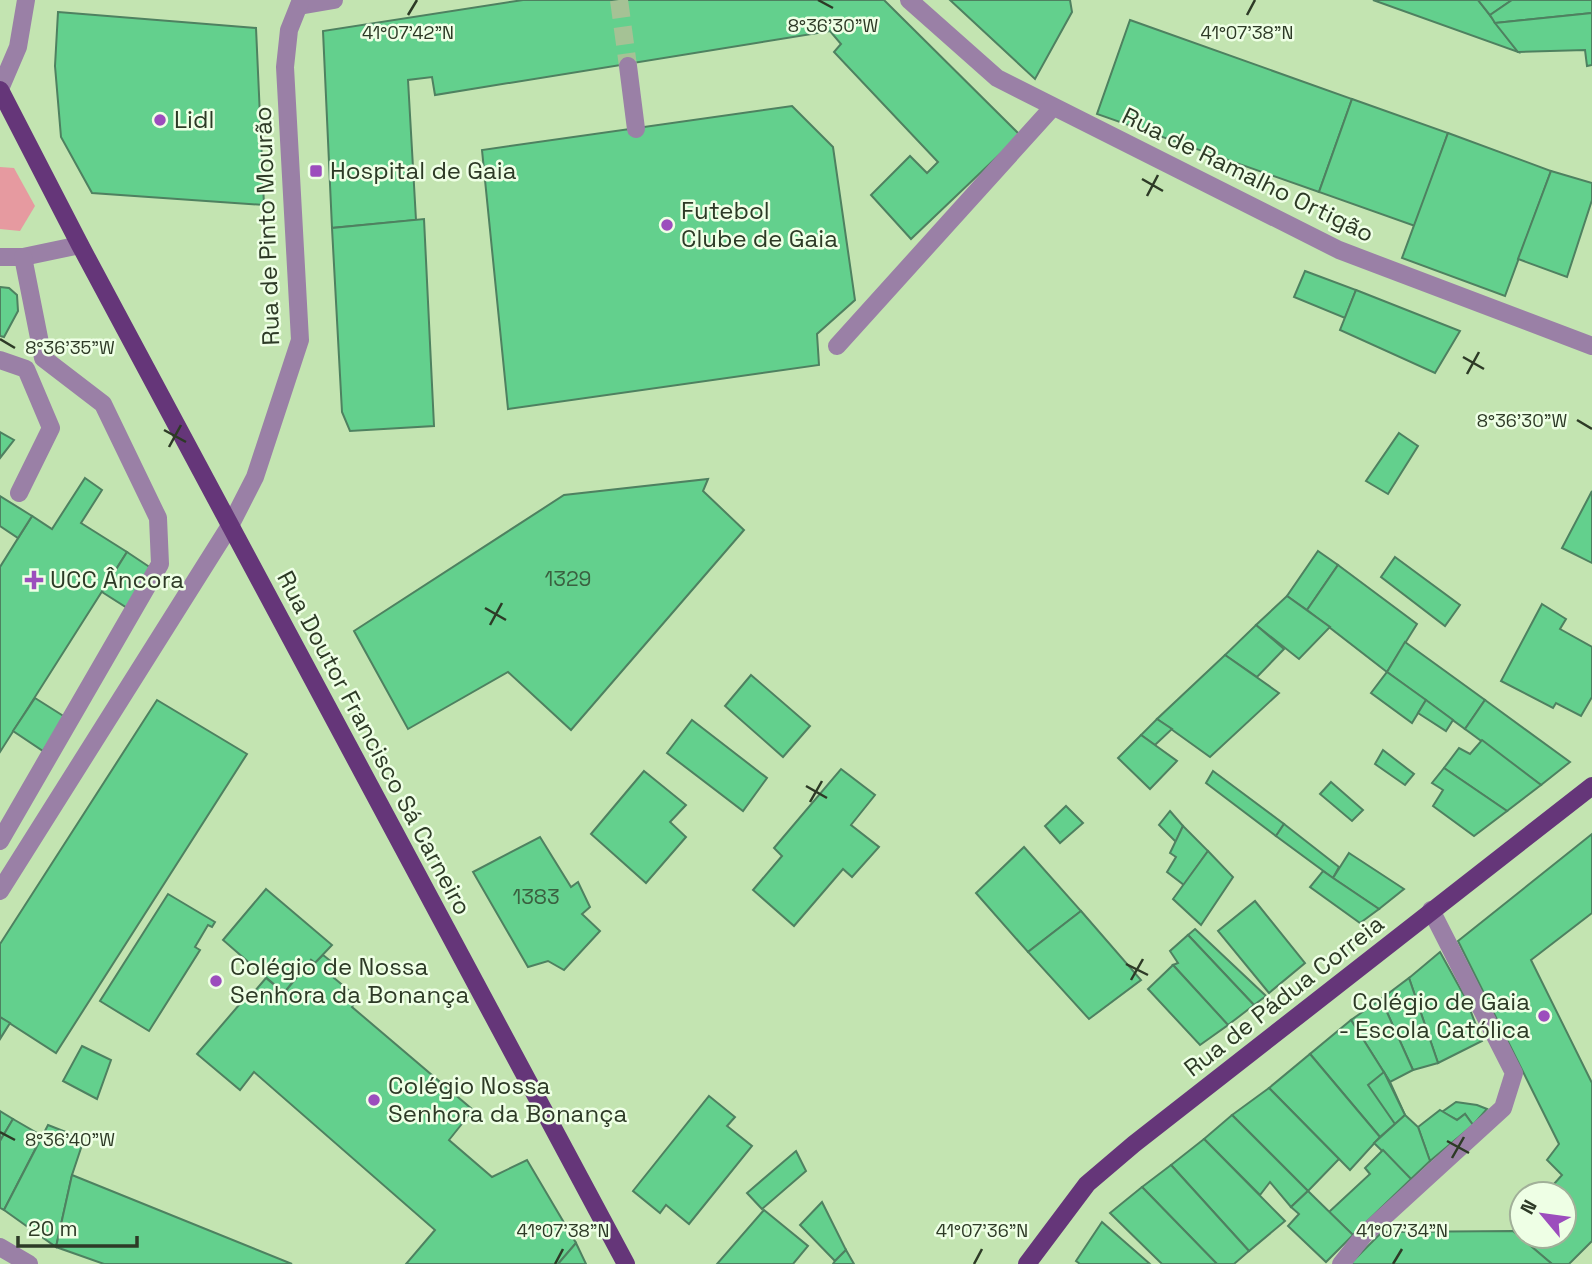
<svg xmlns="http://www.w3.org/2000/svg" width="1592" height="1264" font-family="'Space Grotesk',sans-serif">
	<style>
		.green { fill: #e69aa0 }
		.building { fill: #63d08d; stroke: #4e8160; stroke-width: 2 }
		.lines { fill: none; stroke-linecap: round; stroke-linejoin: round }
		.minor-tunnel { stroke: #a5c295; stroke-width: 18; stroke-dasharray: 18 9; stroke-linecap: butt }
		.minor { stroke: #9a80a6; stroke-width: 18 }
		.major { stroke: #653679; stroke-width: 18 }
		.ticks { fill: none; stroke: #2d3a26; stroke-width: 2.5 }
		.poi-dot { fill: #9c4dbd; stroke: #eeffe5; stroke-width: 2.5 }
		.labels { text-anchor: middle; stroke-width: 5; stroke-linejoin: round; paint-order: stroke }
		.number-label { font-size: 21px; fill: #3a6040 }
		.poi-label { font-size: 24px; fill: #2d3a26; stroke: #eeffe5; text-anchor: start }
		.street-label { font-size: 24px; fill: #2d3a26; stroke: #eeffe5 }
		.ticks-label { font-size: 18px; text-anchor: middle; fill: #2d3a26; stroke: #eeffe5; stroke-width: 5; stroke-linejoin: round; paint-order: stroke }
	</style>
	<rect width="100%" height="100%" fill="#c3e4b1"/>
	<polygon class="green" points="0,167 14,168 35,206 20,231 0,229"/>
	<g class="building">
		<polygon points="523,0 884,0 1020,135 911,239 871,195 910,156 927,173 938,162 834,52 841,44 830,31 435,95 432,77 408,80 416,220 332,228 323,31"/>
		<polygon points="950,0 1070,0 1072,12 1035,79"/>
		<polygon points="1373,0 1478,0 1518,52"/>
		<polygon points="1478,0 1512,0 1490,15"/>
		<polygon points="1512,0 1592,0 1592,13 1495,23 1490,15"/>
		<polygon points="58,12 256,28 264,205 92,193 61,137 55,66"/>
		<polygon points="1592,13 1592,65 1587,66 1585,50 1518,52 1495,23"/>
		<polygon points="1130,20 1352,99 1319,192 1097,114"/>
		<polygon points="1352,99 1448,133 1415,226 1319,192"/>
		<polygon points="792,106 833,147 855,300 817,334 819,365 508,409 482,150"/>
		<polygon points="1448,133 1551,171 1505,296 1402,258"/>
		<polygon points="1551,171 1592,183 1592,200 1567,277 1518,259"/>
		<polygon points="424,219 434,426 350,431 342,412 332,228"/>
		<polygon points="1305,271 1356,290 1345,318 1294,297"/>
		<polygon points="0,287 9,288 17,295 18,311 4,337 0,336"/>
		<polygon points="1356,290 1460,331 1435,373 1340,330"/>
		<polygon points="0,432 14,440 0,458"/>
		<polygon points="1399,433 1418,446 1388,494 1366,481"/>
		<polygon points="85,478 102,490 81,523 127,552 0,752 0,567 32,516 52,529"/>
		<polygon points="708,479 703,491 744,530 571,730 508,672 408,729 354,631 564,495"/>
		<polygon points="1592,491 1592,563 1562,548"/>
		<polygon points="0,496 32,516 18,538 0,526"/>
		<polygon points="1318,551 1338,565 1307,610 1287,596"/>
		<polygon points="127,552 157,572 132,611 102,592"/>
		<polygon points="1395,557 1460,605 1445,626 1381,577"/>
		<polygon points="1338,565 1417,624 1387,672 1307,610"/>
		<polygon points="1287,596 1330,627 1299,659 1256,625"/>
		<polygon points="1542,604 1566,619 1560,629 1592,647 1592,697 1581,716 1556,703 1553,708 1501,681"/>
		<polygon points="1256,625 1284,649 1257,677 1225,655"/>
		<polygon points="1405,642 1485,700 1465,729 1387,672"/>
		<polygon points="1225,655 1279,693 1210,757 1157,719"/>
		<polygon points="1387,672 1426,700 1412,723 1371,693"/>
		<polygon points="751,675 810,726 783,757 725,706"/>
		<polygon points="35,698 65,717 43,751 13,731"/>
		<polygon points="157,700 247,754 56,1053 0,1017 0,944"/>
		<polygon points="1426,700 1453,720 1446,731 1418,713"/>
		<polygon points="1485,700 1570,762 1541,785 1465,729"/>
		<polygon points="1157,719 1172,729 1155,745 1141,735"/>
		<polygon points="692,720 767,778 743,811 667,753"/>
		<polygon points="1141,735 1177,761 1150,789 1118,758"/>
		<polygon points="1482,740 1541,785 1507,811 1444,768 1459,748 1470,754"/>
		<polygon points="1383,750 1414,774 1405,785 1375,764"/>
		<polygon points="1444,768 1507,811 1474,836 1433,806 1443,790 1432,783"/>
		<polygon points="841,769 875,795 851,825 879,847 852,877 843,869 794,926 753,890 782,856 774,848"/>
		<polygon points="644,771 686,805 670,822 686,837 646,883 591,834"/>
		<polygon points="1213,771 1284,824 1276,836 1206,783"/>
		<polygon points="1331,782 1363,810 1352,821 1320,794"/>
		<polygon points="1066,806 1083,823 1060,843 1045,826"/>
		<polygon points="1170,811 1183,826 1176,842 1159,825"/>
		<polygon points="1284,824 1339,867 1333,878 1276,836"/>
		<polygon points="1183,826 1208,851 1184,885 1167,872 1176,857 1170,853"/>
		<polygon points="1592,834 1592,913 1531,960 1592,1083 1592,1241 1569,1264 1552,1264 1513,1231 1522,1221 1522,1236 1564,1236 1564,1194 1545,1194 1562,1175 1547,1160 1559,1144 1458,941"/>
		<polygon points="540,837 571,887 578,882 590,907 582,914 600,931 564,970 548,961 528,967 473,872"/>
		<polygon points="1024,847 1081,911 1028,952 976,893"/>
		<polygon points="1208,851 1233,877 1201,925 1173,899"/>
		<polygon points="1349,853 1404,889 1379,909 1333,878"/>
		<polygon points="1323,871 1333,878 1379,909 1360,923 1310,887"/>
		<polygon points="266,889 332,945 315,963 311,960 284,993 223,940"/>
		<polygon points="168,894 215,922 212,927 208,925 195,947 200,950 149,1031 100,1001"/>
		<polygon points="1255,901 1305,963 1269,993 1218,931"/>
		<polygon points="1081,911 1141,980 1089,1019 1028,952"/>
		<polygon points="1195,929 1266,996 1254,1005 1188,935"/>
		<polygon points="1188,935 1254,1005 1228,1025 1173,965 1178,963 1170,951"/>
		<polygon points="1440,952 1466,999 1482,1041 1438,1063 1409,978"/>
		<polygon points="323,955 342,970 334,978 358,998 352,1007 473,1110 449,1140 492,1177 527,1160 576,1243 558,1264 406,1264 435,1230 254,1072 240,1090 197,1054 251,991 254,992 266,978 284,993 311,960 315,963"/>
		<polygon points="1173,965 1228,1025 1200,1045 1148,989"/>
		<polygon points="1409,978 1438,1063 1413,1070 1381,999"/>
		<polygon points="1381,999 1413,1070 1390,1082 1351,1020"/>
		<polygon points="0,1017 10,1023 0,1039"/>
		<polygon points="1351,1020 1390,1082 1405,1115 1380,1137 1310,1054"/>
		<polygon points="82,1046 111,1060 97,1099 63,1081"/>
		<polygon points="1310,1054 1380,1137 1350,1170 1269,1088"/>
		<polygon points="1384,1072 1405,1115 1395,1124 1368,1085"/>
		<polygon points="1269,1088 1339,1159 1308,1191 1232,1115"/>
		<polygon points="709,1096 735,1117 727,1126 752,1146 689,1224 666,1205 660,1213 633,1191"/>
		<polygon points="1456,1102 1477,1105 1487,1109 1473,1125 1465,1114 1457,1120 1442,1112"/>
		<polygon points="1440,1110 1457,1120 1465,1114 1473,1125 1430,1161 1418,1127"/>
		<polygon points="0,1111 13,1119 0,1141"/>
		<polygon points="1232,1115 1308,1191 1291,1207 1270,1182 1260,1195 1204,1139"/>
		<polygon points="1405,1115 1418,1127 1430,1161 1411,1179 1374,1143"/>
		<polygon points="13,1119 42,1136 4,1210 0,1208 0,1141"/>
		<polygon points="48,1125 84,1139 72,1175 56,1247 4,1210"/>
		<polygon points="1204,1139 1285,1221 1249,1251 1171,1165"/>
		<polygon points="1383,1150 1411,1179 1353,1235 1329,1212 1370,1174 1365,1168"/>
		<polygon points="796,1151 806,1171 762,1209 747,1193"/>
		<polygon points="1171,1165 1249,1251 1234,1264 1217,1264 1142,1187"/>
		<polygon points="72,1175 292,1264 104,1264 56,1247"/>
		<polygon points="1142,1187 1217,1264 1162,1264 1110,1213"/>
		<polygon points="1308,1191 1353,1235 1326,1262 1288,1226 1299,1214 1291,1207"/>
		<polygon points="822,1202 846,1250 835,1261 800,1225"/>
		<polygon points="764,1210 808,1246 793,1264 717,1264"/>
		<polygon points="1102,1222 1150,1264 1080,1264 1076,1261"/>
		<polygon points="1513,1231 1552,1264 1350,1264 1382,1232"/>
		<polygon points="576,1243 586,1264 558,1264"/>
		<polygon points="846,1250 854,1264 833,1264 835,1261"/>
	</g>
	<g class="lines">
		<polyline class="minor-tunnel" points="619,0 628,66"/>
		<g class="minor">
			<polyline points="909,0 997,78 1339,250 1592,346"/>
			<polyline points="299,6 334,0"/>
			<polyline points="628,66 636,129"/>
			<polyline points="0,89 18,47 26,0"/>
			<polyline points="0,257 23,257 80,245"/>
			<polyline points="837,346 1053,107"/>
			<polyline points="0,360 26,369 51,428 19,493"/>
			<polyline points="0,841 160,564 158,518 103,404 43,358 23,257"/>
			<polyline points="0,891 231,524 255,477 300,340 285,67 289,30 301,0"/>
			<polyline points="0,1247 29,1264"/>
			<polyline points="1341,1264 1364,1235 1503,1108 1514,1073 1431,910"/>
		</g>
		<g class="major">
			<polyline points="0,90 80,245 626,1264"/>
			<polyline points="1027,1264 1087,1184 1134,1144 1592,786"/>
		</g>
	</g>
	<path class="ticks" d="M 818,0 L 833,8M 408,15 L 417,0M 1247,15 L 1255,0M 1142,179 L 1163,191M 1147,196 L 1158,175M 0,339 L 15,348M 1463,357 L 1484,369M 1467,374 L 1479,352M 1577,420 L 1592,429M 164,430 L 186,442M 169,447 L 181,425M 485,608 L 506,620M 490,625 L 502,603M 806,786 L 827,798M 810,802 L 822,781M 1126,964 L 1148,975M 1131,980 L 1143,959M 0,1132 L 15,1140M 1447,1141 L 1469,1153M 1452,1158 L 1464,1137M 555,1264 L 563,1249M 974,1264 L 982,1249M 1393,1264 L 1402,1249"/>
	<g class="poi-dot">
		<circle cx="160" cy="120" r="7"/>
		<rect x="309" y="164" width="14" height="14" rx="3.5"/>
		<circle cx="667" cy="225" r="7"/>
		<path d="M30.5 569.5h7v7h7v7h-7v7h-7v-7h-7v-7h7z"/>
		<circle cx="216" cy="981" r="7"/>
		<circle cx="1544" cy="1016" r="7"/>
		<circle cx="374" cy="1100" r="7"/>
	</g>
	<g class="labels">
		<g class="number-label">
			<text x="568" y="586">1329</text>
			<text x="536" y="904">1383</text>
		</g>
		<g class="poi-label">
			<text x="174" y="128">Lidl</text>
			<text x="330" y="179">Hospital de Gaia</text>
			<text x="681" y="219">Futebol<tspan x="681" dy="28">Clube de Gaia</tspan></text>
			<text x="50" y="588">UCC Âncora</text>
			<text x="230" y="975">Colégio de Nossa<tspan x="230" dy="28">Senhora da Bonança</tspan></text>
			<text x="1530" y="1010" text-anchor="end">Colégio de Gaia<tspan x="1530" dy="28">- Escola Católica</tspan></text>
			<text x="388" y="1094">Colégio Nossa<tspan x="388" dy="28">Senhora da Bonança</tspan></text>
		</g>
		<g class="street-label">
			<text transform="translate(1248 175) rotate(26)" y="8">Rua de Ramalho Ortigão</text>
			<text transform="translate(267 226) rotate(-92)" y="8">Rua de Pinto Mourão</text>
			<text transform="translate(374 743) rotate(62)" y="8">Rua Doutor Francisco Sá Carneiro</text>
			<text transform="translate(1284 996) rotate(-38)" y="8">Rua de Pádua Correia</text>
		</g>
	</g>
	<g class="ticks-label">
		<text x="833" y="32">8°36'30"W</text>
		<text x="408" y="39">41°07'42"N</text>
		<text x="1247" y="39">41°07'38"N</text>
		<text x="70" y="354">8°36'35"W</text>
		<text x="1522" y="427">8°36'30"W</text>
		<text x="70" y="1146">8°36'40"W</text>
		<text x="563" y="1237">41°07'38"N</text>
		<text x="982" y="1237">41°07'36"N</text>
		<text x="1402" y="1237">41°07'34"N</text>
	</g>
	<g transform="translate(1543 1215) rotate(299)"><circle r="33" fill="#eeffe5" stroke="#a1b099" stroke-width="2"/>
	<path d="M0-5L12 26L0 18L-12 26Z" fill="#9c4dbd"/>
	<text y="-10" font-size="19" font-weight="bold" text-anchor="middle" fill="#2d3a26">N</text>
	</g>
	<path d="M18 1236v10h119v-10" fill="none" stroke="#2d3a26" stroke-width="3.5"/>
	<text x="28" y="1236" font-size="21" fill="#2d3a26" stroke="#eeffe5" stroke-width="5" paint-order="stroke">20 m</text>
</svg>
